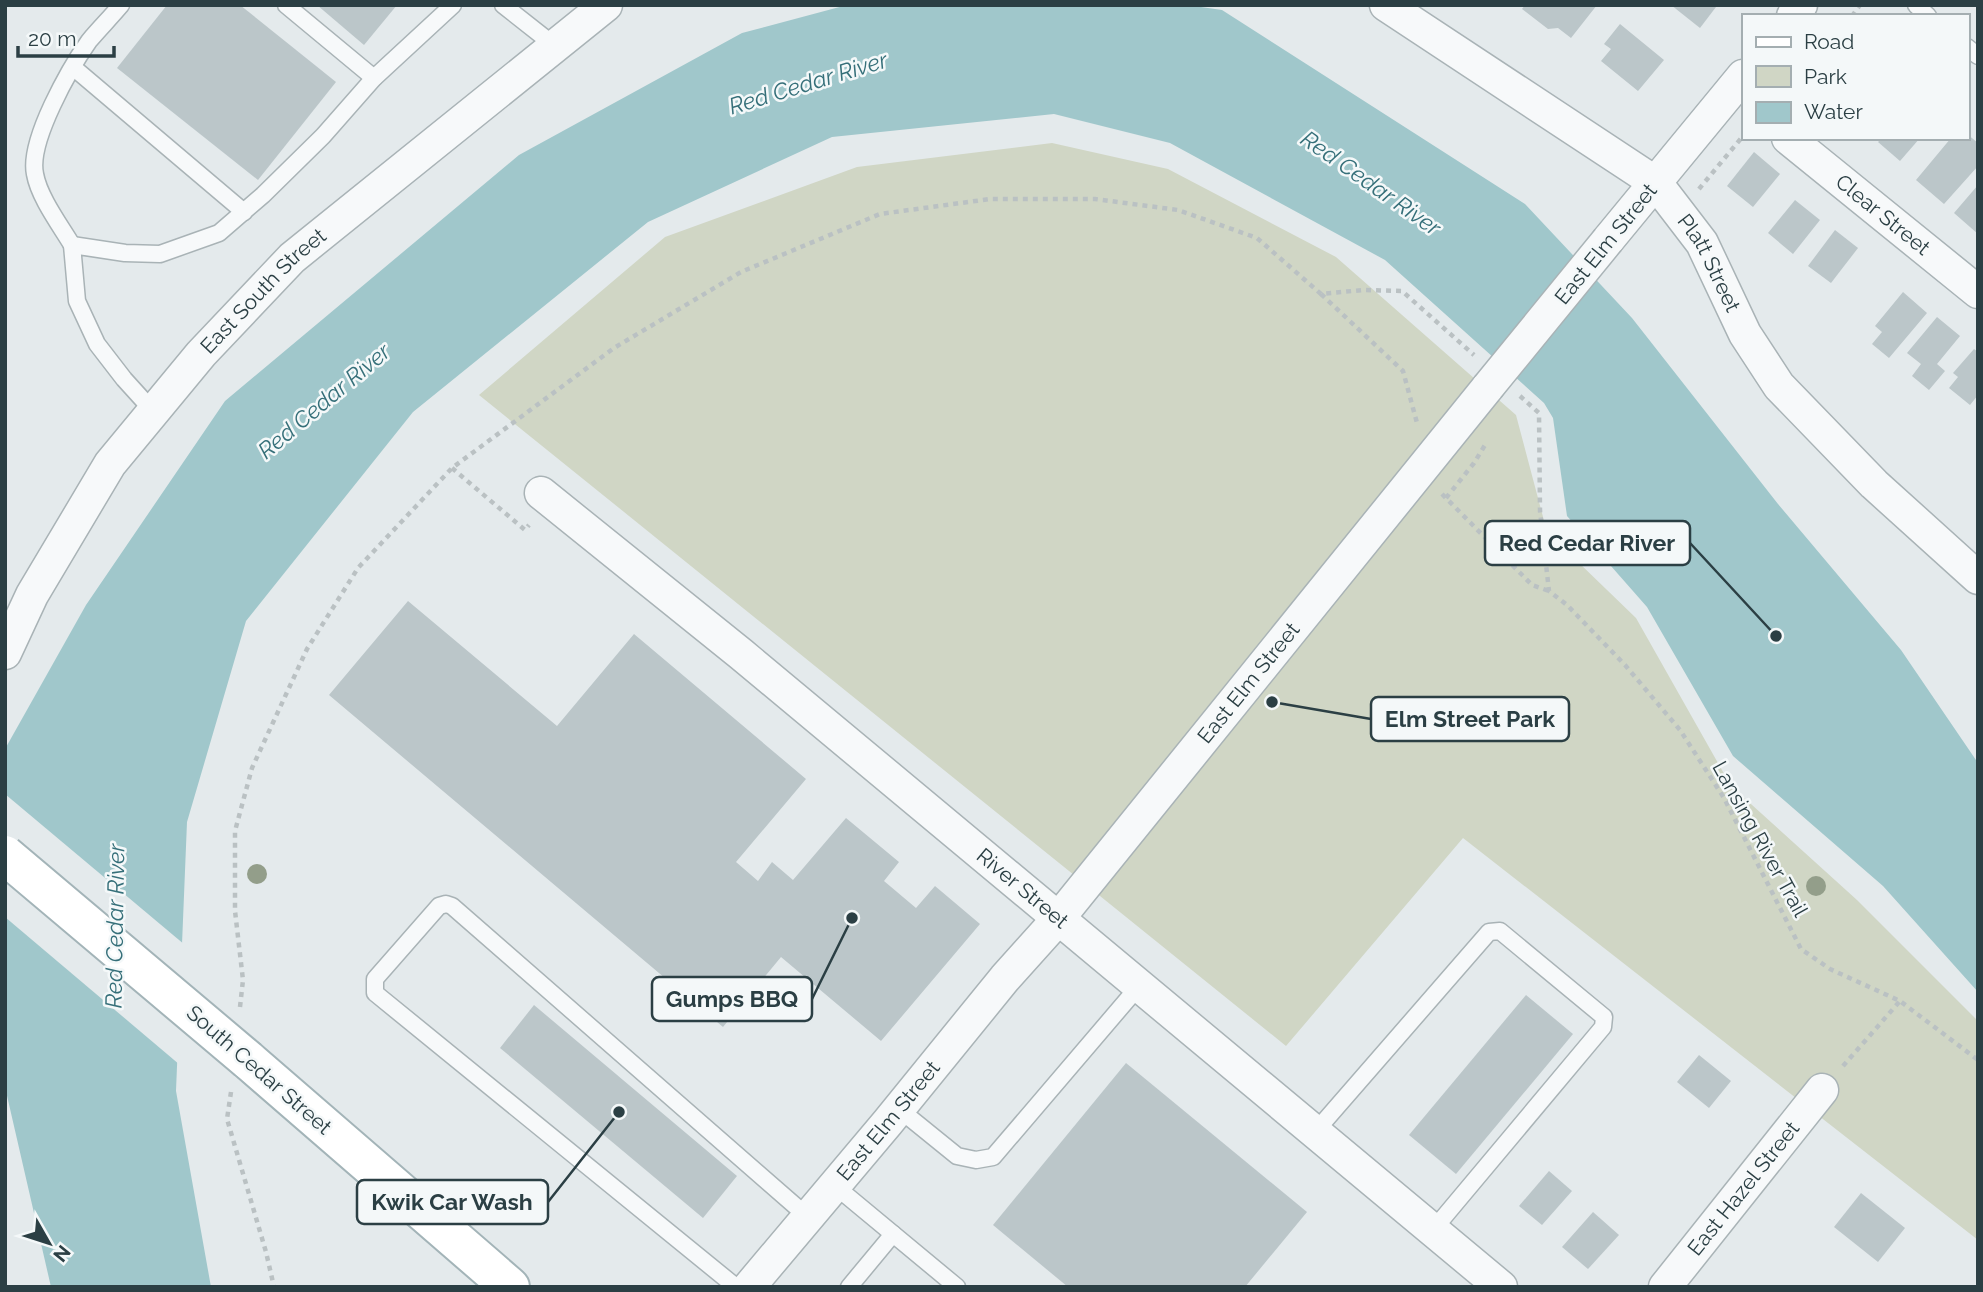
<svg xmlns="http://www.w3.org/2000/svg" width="1983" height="1292" font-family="Raleway,sans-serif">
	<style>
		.green { fill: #d0d6c5 }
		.water { fill: #a0c7cb }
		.pier { fill: #e4eaec }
		.building { fill: #bbc6c9 }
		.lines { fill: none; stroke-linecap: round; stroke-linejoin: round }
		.lane-casing { stroke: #a9b3b6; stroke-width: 19 }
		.street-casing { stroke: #a9b3b6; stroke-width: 35 }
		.primary-casing { stroke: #a3b4b8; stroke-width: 42 }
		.path { stroke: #bac1c3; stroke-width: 4.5; stroke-dasharray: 5 5; stroke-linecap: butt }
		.lane { stroke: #f7f9fa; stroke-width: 16 }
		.street { stroke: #f7f9fa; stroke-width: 32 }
		.primary { stroke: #fff; stroke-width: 38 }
		.street-bridge-casing { stroke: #a9b3b6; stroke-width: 35; stroke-linecap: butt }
		.primary-bridge-casing { stroke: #a3b4b8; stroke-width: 42; stroke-linecap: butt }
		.street-bridge { stroke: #f7f9fa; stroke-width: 32 }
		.primary-bridge { stroke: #fff; stroke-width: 38 }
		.tree { fill: #939e8a }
		.labels { text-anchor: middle; stroke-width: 5; stroke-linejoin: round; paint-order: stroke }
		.street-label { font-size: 21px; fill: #2b3f44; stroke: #f4f8f9 }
		.water-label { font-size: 23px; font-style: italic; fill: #356f79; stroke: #f4f8f9 }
		.leader { fill: none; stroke: #2b3f44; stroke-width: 2.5 }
		.callout-dot { fill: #2b3f44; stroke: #f4f8f9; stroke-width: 2.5 }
		.callout { fill: #f4f8f9; stroke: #2b3f44; stroke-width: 2.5 }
		.callout-label { font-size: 23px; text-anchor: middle; font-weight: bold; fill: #2b3f44 }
	</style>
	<rect width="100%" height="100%" fill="#e4eaec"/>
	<polygon class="green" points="1052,143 1168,169 1336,257 1516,415 1547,532 1636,618 1731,786 1857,900 1978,1021 1978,1240 1463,838 1286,1046 479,395 665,237 857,167"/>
	<polygon class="water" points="847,5 1187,5 1222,10 1525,204 1632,318 1778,504 1901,650 1978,763 1978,992 1883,886 1733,756 1647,607 1567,516 1553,418 1544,403 1385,260 1170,143 1054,114 832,137 648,222 413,412 246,621 187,822 176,1091 211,1287 51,1287 5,1087 5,749 86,605 225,401 519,155 742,33"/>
	<polygon class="pier" points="5,794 185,945 180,1065 5,917"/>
	<g class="building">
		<polygon points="167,5 240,5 336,82 258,180 117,68"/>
		<polygon points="317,5 397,5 364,45"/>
		<polygon points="1525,5 1597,5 1571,38 1558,28 1548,29 1522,9"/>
		<polygon points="1671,5 1714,5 1716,7 1700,28"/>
		<polygon points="1620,24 1664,60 1638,91 1601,61 1611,49 1604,44"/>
		<polygon points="1967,134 1978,143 1978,166 1944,204 1916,180 1951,138 1967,138"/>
		<polygon points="1882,138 1920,138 1900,161 1878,142"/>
		<polygon points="1754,152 1780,174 1753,207 1727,186"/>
		<polygon points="1978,185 1978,234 1954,213"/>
		<polygon points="1795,200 1820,220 1793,254 1768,233"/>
		<polygon points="1835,230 1858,248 1831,283 1808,266"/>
		<polygon points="1903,292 1927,313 1889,358 1872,344 1882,332 1875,326"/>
		<polygon points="1937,317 1960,336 1937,364 1945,371 1929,390 1912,376 1921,364 1907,353"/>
		<polygon points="1974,349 1978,352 1978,395 1970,405 1949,388 1958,377 1953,373"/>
		<polygon points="408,601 557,726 634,634 806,779 736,862 758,881 772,862 793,880 846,818 899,862 884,881 916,908 935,886 980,924 881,1041 781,957 723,1027 329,695"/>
		<polygon points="1526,995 1573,1034 1456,1174 1409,1135"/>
		<polygon points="534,1005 737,1176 703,1218 500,1048"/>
		<polygon points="1699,1055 1731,1081 1709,1108 1677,1082"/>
		<polygon points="1126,1063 1307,1212 1245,1287 1068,1287 993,1225"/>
		<polygon points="1549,1171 1572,1191 1542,1225 1519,1206"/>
		<polygon points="1861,1193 1905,1228 1878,1262 1834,1227"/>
		<polygon points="1593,1212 1619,1235 1588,1269 1562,1247"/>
	</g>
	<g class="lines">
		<defs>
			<g id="lane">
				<polyline points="286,5 374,78"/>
				<polyline points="503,5 555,46"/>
				<polyline points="1916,5 1928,16"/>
				<polyline points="1967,47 1978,56"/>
				<polyline points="74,68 244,212"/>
				<path d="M 72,245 C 60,225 39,197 35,174 C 28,141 70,68 89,41 C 99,29 111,17 121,5"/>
				<polyline points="153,411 124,379 97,344 77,301 72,245 125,253 160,254 219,233 263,195 323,136 374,78 453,5"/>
				<polyline points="899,1109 957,1156 976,1160 993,1157 1139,986"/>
				<polyline points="1315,1132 1489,932 1500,931 1604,1017 1603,1027 1433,1230"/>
				<polyline points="834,1185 957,1287"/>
				<polyline points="736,1287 375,993 375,979 439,906 446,904 452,906 808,1217"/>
				<polyline points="849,1287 893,1234"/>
			</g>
			<g id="street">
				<path id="s1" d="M 1386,5 L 1656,183 L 1702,243 L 1745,334 L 1779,386 L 1874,484 L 1978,578"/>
				<polyline points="1793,16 1801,5"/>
				<path id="s2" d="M 1788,138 L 1978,292"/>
				<polyline points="1608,240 1743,76"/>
				<path id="s3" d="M 541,493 L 741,654 L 1501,1287"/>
				<path id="s4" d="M 5,653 L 32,595 L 110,464 L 201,354 L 292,258 L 606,5"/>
				<path id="s5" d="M 749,1287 L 888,1122 L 1005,978 L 1058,919 L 1488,387"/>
				<path id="s6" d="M 1665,1287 L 1822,1090"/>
			</g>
			<polyline id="primary" points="248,1060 510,1287"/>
		</defs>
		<use href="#lane" class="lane-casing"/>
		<use href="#street" class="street-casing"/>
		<use href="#primary" class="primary-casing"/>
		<g class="path">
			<polyline points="1852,16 1860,5"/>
			<polyline points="1699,189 1743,136"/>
			<polyline points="1321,294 1403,371 1417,423"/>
			<polyline points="1520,396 1539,413 1540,511 1549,591 1567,605 1625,665 1680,730 1724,798 1801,949 1830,969 1900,1001 1978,1060"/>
			<polyline points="452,468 525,530 529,525"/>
			<polyline points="1442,494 1532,585 1549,591"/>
			<polyline points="1446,498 1474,463 1485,445"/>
			<polyline points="240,1007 243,980 235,911 235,831 252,768 307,649 358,568 452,468 614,348 741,272 880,214 990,199 1095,199 1178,210 1257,238 1321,294 1363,290 1402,291 1474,355"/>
			<polyline points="1843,1066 1900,1001"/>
			<polyline points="231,1092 227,1119 266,1252 274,1287"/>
		</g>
		<use href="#lane" class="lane"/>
		<use href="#street" class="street"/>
		<use href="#primary" class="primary"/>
		<defs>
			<polyline id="street-bridge" points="1488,387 1608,240"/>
			<polyline id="primary-bridge" points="5,855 248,1060"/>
		</defs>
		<use href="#street-bridge" class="street-bridge-casing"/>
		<use href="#primary-bridge" class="primary-bridge-casing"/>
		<use href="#street-bridge" class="street-bridge"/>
		<use href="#primary-bridge" class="primary-bridge"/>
	</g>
	<g class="tree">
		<circle cx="257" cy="874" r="10"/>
		<circle cx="1816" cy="886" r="10"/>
	</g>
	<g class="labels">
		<g class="street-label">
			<text dy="7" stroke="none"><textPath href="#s2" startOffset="122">Clear Street</textPath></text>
			<text transform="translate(1606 244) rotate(-51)" y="7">East Elm Street</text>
			<text dy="7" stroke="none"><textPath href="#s1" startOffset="420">Platt Street</textPath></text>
			<text dy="7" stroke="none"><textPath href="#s4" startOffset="448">East South Street</textPath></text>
			<text dy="7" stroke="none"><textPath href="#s5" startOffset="784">East Elm Street</textPath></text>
			<text transform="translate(1760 839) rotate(61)" y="7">Lansing River Trail</text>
			<text dy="7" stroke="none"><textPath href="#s3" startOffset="623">River Street</textPath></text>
			<text transform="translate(259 1070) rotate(41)" y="7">South Cedar Street</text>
			<text dy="7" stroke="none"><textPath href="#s5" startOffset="217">East Elm Street</textPath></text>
			<text dy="7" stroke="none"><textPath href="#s6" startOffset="126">East Hazel Street</textPath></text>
		</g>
		<g class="water-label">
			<text transform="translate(808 83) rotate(-17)" y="8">Red Cedar River</text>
			<text transform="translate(1371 183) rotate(35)" y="8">Red Cedar River</text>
			<text transform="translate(324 401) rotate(-40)" y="8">Red Cedar River</text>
			<text transform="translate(115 926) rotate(-89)" y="8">Red Cedar River</text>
		</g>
	</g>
	<path class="leader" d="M1776 636L1690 543M1272 702L1371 719M852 918L812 999M619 1112L548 1202"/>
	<g class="callout-dot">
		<circle cx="1776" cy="636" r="7"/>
		<circle cx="1272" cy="702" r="7"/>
		<circle cx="852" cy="918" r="7"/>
		<circle cx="619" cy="1112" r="7"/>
	</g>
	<g class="callout">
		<rect x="1485" y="521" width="205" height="44" rx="7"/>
		<rect x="1371" y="697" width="198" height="44" rx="7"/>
		<rect x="652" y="977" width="160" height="44" rx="7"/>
		<rect x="357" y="1180" width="191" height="44" rx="7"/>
	</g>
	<g class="callout-label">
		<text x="1587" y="551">Red Cedar River</text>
		<text x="1470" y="727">Elm Street Park</text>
		<text x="732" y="1007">Gumps BBQ</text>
		<text x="452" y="1210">Kwik Car Wash</text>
	</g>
	<rect width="1983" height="1292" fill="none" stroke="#2b3f44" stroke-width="14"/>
	<rect x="1742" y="14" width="228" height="126" fill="#f4f8f9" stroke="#a4aeb1" stroke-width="2"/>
	<rect x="1756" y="37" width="35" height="10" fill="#ffffff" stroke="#a4aeb1" stroke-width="2"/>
	<text x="1804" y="49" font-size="21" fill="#2b3f44">Road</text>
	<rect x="1756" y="66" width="35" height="21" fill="#d0d6c5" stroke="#a4aeb1" stroke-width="2"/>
	<text x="1804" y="84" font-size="21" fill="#2b3f44">Park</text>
	<rect x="1756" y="102" width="35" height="21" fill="#a0c7cb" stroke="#a4aeb1" stroke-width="2"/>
	<text x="1804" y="119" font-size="21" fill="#2b3f44">Water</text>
	<g transform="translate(49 1243) rotate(129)" stroke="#f4f8f9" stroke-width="5" paint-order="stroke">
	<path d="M0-5L12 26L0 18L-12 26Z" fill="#2b3f44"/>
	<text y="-10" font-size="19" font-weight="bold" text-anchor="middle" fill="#2b3f44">N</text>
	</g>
	<path d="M18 46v10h96v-10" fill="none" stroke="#2b3f44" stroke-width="3.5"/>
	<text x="28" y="46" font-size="21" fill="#2b3f44" stroke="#f4f8f9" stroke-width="5" paint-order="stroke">20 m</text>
</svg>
